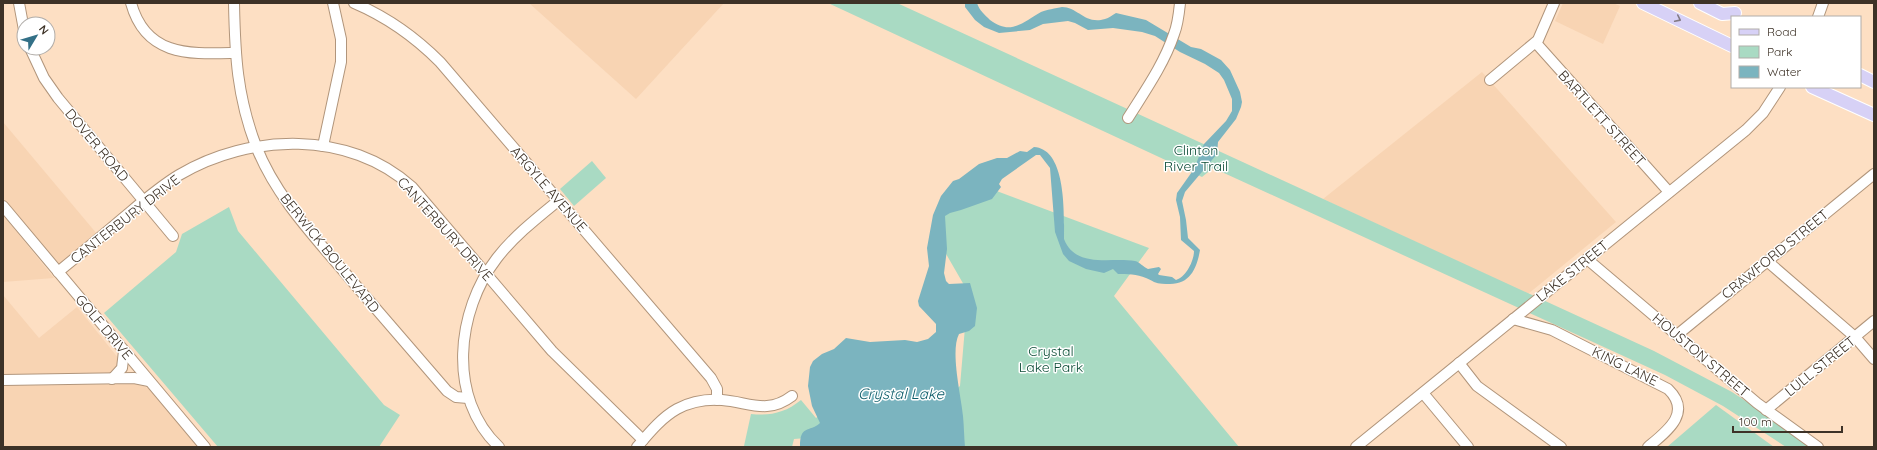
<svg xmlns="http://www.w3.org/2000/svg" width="1877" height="450" font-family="Quicksand,sans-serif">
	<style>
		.built { fill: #f8d4b3 }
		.green { fill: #a9dac3 }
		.water { fill: #7bb4bf }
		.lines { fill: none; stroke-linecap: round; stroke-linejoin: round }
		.minor-casing { stroke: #b1957b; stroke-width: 12 }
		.major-casing { stroke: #fff; stroke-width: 14 }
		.minor { stroke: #fff; stroke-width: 10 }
		.major { stroke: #d7d1f6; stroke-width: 12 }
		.oneway { stroke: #827a84 }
		.labels { text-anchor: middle; stroke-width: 3; stroke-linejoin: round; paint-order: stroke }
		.street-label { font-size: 14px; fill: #3d3227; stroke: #fff }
		.park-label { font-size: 14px; fill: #0a4b35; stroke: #fff }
		.water-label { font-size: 15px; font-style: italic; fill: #0f5e6b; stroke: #fff }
	</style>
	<rect width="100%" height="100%" fill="#fddfc3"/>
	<g class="built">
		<polygon points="529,3 724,3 636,99"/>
		<polygon points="1563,3 1613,3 1620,6 1603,44 1555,21"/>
		<polygon points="1482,72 1616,222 1528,294 1323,199"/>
		<polygon points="3,122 97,234 59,266 3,198"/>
		<polygon points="3,215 54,278 3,282"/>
		<polygon points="3,295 39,338 77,307 119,359 117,369 111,376 3,377"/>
		<polygon points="134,384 144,386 152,391 198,447 3,447 3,386"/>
	</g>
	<g class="green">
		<polygon points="828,3 897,3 1654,351 1732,392 1815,447 1786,447 1723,406 1665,375 1213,168 1202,177"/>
		<polygon points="592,161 606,178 574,206 560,189"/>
		<path d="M 962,178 L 1149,248 L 1114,296 L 1239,447 L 841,447 L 832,436 L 794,439 L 792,447 L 744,446 L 751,414 C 770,416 785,413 801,400 L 816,418 L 866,379 L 909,429 L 960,386 L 968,292 L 934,233 Z"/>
		<polygon points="229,207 238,231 384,405 400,415 379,447 218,447 104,313 176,252 182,234"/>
		<polygon points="1716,405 1774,447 1667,447"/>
	</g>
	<path class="water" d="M 965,3 L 977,3 C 979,10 985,15 990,20 C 1011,36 1023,22 1041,12 C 1046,10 1056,8 1062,7 C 1078,7 1085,25 1105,19 C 1109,18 1112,15 1116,13 L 1146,20 L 1191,47 L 1201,49 L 1221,60 L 1230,70 L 1240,92 L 1242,102 L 1241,107 L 1236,119 L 1218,142 L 1217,154 L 1185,192 L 1182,201 L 1186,220 L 1188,238 L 1200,250 C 1197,267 1191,284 1170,284 C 1165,284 1159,284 1154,282 C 1152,281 1149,279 1146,278 C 1137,274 1127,274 1118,274 L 1113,269 L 1104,273 L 1086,269 L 1069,261 L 1063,254 L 1055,232 L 1050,168 L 1040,155 L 1036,155 L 1002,179 L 999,184 L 1001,187 L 992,199 L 961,210 L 950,213 L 945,216 L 947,249 L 944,273 L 946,281 L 949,284 L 970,283 L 977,308 L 975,326 L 969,331 L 959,334 C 950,351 961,395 963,416 C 964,426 964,437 965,447 L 800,447 C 800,424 809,433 820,423 L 812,406 L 808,386 L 810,367 L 813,361 L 822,354 L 834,349 L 846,338 L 870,342 L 905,340 L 917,342 L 928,339 L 936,332 L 936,324 L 919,306 L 918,301 L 929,266 L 927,248 L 933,215 L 941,196 L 953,181 L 959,179 L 979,164 L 997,158 L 1007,158 L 1020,151 L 1027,152 L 1034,147 C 1067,149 1064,215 1064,239 C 1076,269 1110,257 1135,261 C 1140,262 1143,267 1148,269 L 1159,267 L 1161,269 L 1158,274 L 1159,275 L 1172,277 L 1176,280 C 1186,277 1194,261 1194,251 L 1181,240 L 1180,217 L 1176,200 L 1177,193 L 1194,169 L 1204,144 L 1226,121 L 1232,111 L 1232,99 L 1224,80 L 1219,73 L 1205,64 L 1180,52 L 1155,36 L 1142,32 L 1113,28 L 1088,30 L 1075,23 L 1068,21 L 1043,24 L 1030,30 L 999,33 L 984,27 L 975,20 L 965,7 Z"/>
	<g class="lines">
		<defs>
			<g id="minor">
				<polyline points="19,3 24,30"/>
				<path d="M 131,3 C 146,57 190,54 235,53"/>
				<path d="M 234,3 C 235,55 237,96 256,146 C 275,195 312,234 346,274 C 380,313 413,352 447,391 L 456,397 L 468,398"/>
				<path d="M 354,3 C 387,17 415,37 440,62 L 711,378 L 717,389 L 717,400"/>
				<polyline points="1818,17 1823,3"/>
				<polyline points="1536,43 1669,192"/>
				<polyline points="30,48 44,78 58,98 173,236"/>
				<polyline points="1490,80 1538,40 1554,3"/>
				<path d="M 1128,118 C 1145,91 1164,64 1174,34 C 1178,24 1179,13 1180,3"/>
				<polyline points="323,146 341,62 341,39 333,3"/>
				<polyline points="3,206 205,447"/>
				<polyline points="1587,259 1757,403 1818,447"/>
				<polyline points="1767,261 1855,337 1874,359"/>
				<path d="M 58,272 C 80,254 102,236 123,218 C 141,203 159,187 179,175 C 250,133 349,130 412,187 L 552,351 L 643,440"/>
				<path d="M 1513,319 L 1552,330 L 1668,389 C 1693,413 1666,432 1648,447"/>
				<polyline points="1677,335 1874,174"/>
				<polyline points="1459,363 1477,386 1561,447"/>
				<polyline points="112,379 122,368 124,351"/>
				<polyline points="3,380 134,378 149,381"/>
				<polyline points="1423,393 1468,447"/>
				<polyline points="1766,410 1874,321"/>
				<path d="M 499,447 C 447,398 456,311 497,258 C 514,236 537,218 559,200"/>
				<path d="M 637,447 C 649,433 661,418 677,409 C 690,402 707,399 722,400 C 749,402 767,415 792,396"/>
				<polyline points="1356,447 1746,130 1763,113 1780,87"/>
			</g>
			<g id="major">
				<polyline points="1643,3 1732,46"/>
				<polyline points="1700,3 1722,14 1735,13"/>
				<polyline points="1860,75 1874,82"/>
				<polyline points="1812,87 1874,115"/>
			</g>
		</defs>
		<use href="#minor" class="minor-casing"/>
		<use href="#major" class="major-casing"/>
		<use href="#minor" class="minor"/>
		<use href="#major" class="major"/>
	</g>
	<defs><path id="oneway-chevron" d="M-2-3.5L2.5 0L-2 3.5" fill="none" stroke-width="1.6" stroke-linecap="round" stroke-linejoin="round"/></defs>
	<use class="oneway" href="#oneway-chevron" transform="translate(1678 19) rotate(26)"/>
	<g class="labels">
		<g class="street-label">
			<text transform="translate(1602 118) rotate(48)" y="5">BARTLETT STREET</text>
			<text transform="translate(97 145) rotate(50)" y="5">DOVER ROAD</text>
			<text transform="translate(549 189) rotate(49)" y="5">ARGYLE AVENUE</text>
			<text transform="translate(125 219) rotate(-38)" y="5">CANTERBURY DRIVE</text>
			<text transform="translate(445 229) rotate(48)" y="5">CANTERBURY DRIVE</text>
			<text transform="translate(330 253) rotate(51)" y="5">BERWICK BOULEVARD</text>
			<text transform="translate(1775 254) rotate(-39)" y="5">CRAWFORD STREET</text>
			<text transform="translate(1572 271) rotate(-39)" y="5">LAKE STREET</text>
			<text transform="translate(104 327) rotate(50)" y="5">GOLF DRIVE</text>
			<text transform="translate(1701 355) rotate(40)" y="5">HOUSTON STREET</text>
			<text transform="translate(1625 366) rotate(26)" y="5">KING LANE</text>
			<text transform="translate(1820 366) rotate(-39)" y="5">LULL STREET</text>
		</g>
		<g class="park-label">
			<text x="1196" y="155">Clinton<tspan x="1196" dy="16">River Trail</tspan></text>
			<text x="1051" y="356">Crystal<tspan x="1051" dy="16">Lake Park</tspan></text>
		</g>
		<g class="water-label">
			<text x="901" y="399">Crystal Lake</text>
		</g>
	</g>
	<rect width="1877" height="450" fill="none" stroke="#3d3227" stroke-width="8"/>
	<rect x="1731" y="16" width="130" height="72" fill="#ffffff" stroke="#b1ada9"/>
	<rect x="1739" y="29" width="20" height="6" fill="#d7d1f6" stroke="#b1ada9"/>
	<text x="1767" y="36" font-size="12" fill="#3d3227">Road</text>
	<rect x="1739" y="46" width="20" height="12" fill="#a9dac3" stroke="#b1ada9"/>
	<text x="1767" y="56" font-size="12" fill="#3d3227">Park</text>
	<rect x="1739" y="66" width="20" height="12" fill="#7bb4bf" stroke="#b1ada9"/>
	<text x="1767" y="76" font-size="12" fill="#3d3227">Water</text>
	<g transform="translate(36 36) rotate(52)"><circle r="19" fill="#ffffff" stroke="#b1ada9"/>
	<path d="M0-3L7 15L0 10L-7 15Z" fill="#337087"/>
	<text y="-6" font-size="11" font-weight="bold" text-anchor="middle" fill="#3d3227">N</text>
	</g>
	<path d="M1733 426v6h109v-6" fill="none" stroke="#3d3227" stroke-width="2"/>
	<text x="1739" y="426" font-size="12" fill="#3d3227" stroke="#ffffff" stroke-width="3" paint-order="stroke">100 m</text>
</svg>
